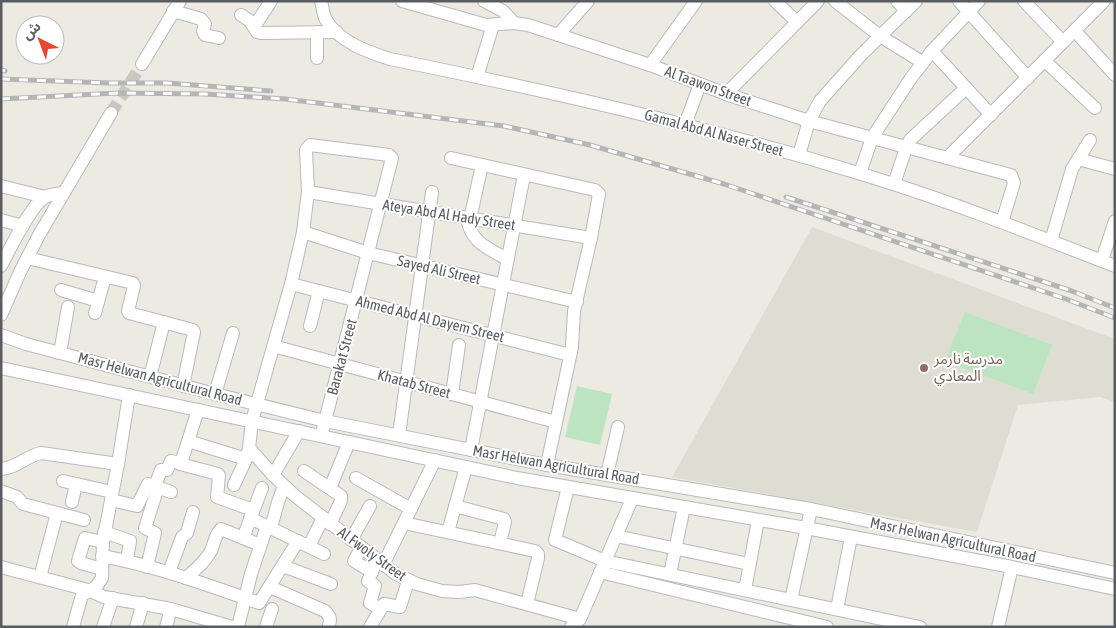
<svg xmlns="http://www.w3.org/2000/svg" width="1116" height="628" font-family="'Asap Condensed','Noto Sans Arabic',sans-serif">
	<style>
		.education { fill: #deddd2 }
		.green { fill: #bde4c0 }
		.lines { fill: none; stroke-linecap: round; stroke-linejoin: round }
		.street-tunnel { stroke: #c8c8c1; stroke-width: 12; stroke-dasharray: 12 6; stroke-linecap: butt }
		.street-casing { stroke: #b6b9be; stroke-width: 14 }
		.street { stroke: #fff; stroke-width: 12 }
		.rail-casing { stroke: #b4b5b5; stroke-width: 5 }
		.rail { stroke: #fff; stroke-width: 3; stroke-dasharray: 9; stroke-linecap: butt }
		.education-dot { fill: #8d6e63; stroke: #fff; stroke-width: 2 }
		.labels { text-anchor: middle; stroke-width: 4; stroke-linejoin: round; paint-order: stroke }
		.street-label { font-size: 15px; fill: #595d62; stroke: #fff }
		.education-label { font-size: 15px; fill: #785e54; stroke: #fff; text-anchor: start }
	</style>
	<rect width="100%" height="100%" fill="#edebe1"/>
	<polygon class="education" points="812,227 1115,339 1115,402 1100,397 1018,405 977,532 672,477"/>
	<g class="green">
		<polygon points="965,312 1052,345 1033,394 945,361"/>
		<polygon points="577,386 612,394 600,445 565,437"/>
	</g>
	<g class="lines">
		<polyline class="street-tunnel" points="111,113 142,64"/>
		<defs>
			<g id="street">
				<path d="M 321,1 C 323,8 323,15 326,20 C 339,42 368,52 390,59 C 548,91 704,126 858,173 C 945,199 1030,233 1115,266"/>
				<polyline points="402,1 486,25 514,23 528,25 650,65 726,94 809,121 1007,174 1011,175 1014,183 1002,222"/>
				<polyline points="484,1 503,11 514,23"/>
				<polyline points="775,1 797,22"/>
				<polyline points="835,1 880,36 922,62"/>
				<polyline points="897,1 906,11"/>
				<polyline points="959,1 1028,78"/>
				<polyline points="1024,1 1063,42"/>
				<polyline points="173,11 201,19 205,24 203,31 205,35 219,38"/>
				<polyline points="241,15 250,21 257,32 261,33 337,32"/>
				<polyline points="254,27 271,1"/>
				<polyline points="1075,31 1115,75"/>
				<polyline points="317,32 317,58"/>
				<polyline points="558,35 588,1"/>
				<polyline points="932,51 991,115"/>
				<polyline points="1045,61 1095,108"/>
				<polyline points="142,64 180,1"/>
				<polyline points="650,65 696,1"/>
				<polyline points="477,77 493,25"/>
				<polyline points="726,94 818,1"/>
				<polyline points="685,125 700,84"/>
				<polyline points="799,155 809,121 820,101 860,56 916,1"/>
				<polyline points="451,158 595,190 599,194 591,238 574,311 572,347 547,465"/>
				<polyline points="947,158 1104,1"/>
				<polyline points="1078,159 1115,169"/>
				<polyline points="860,173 872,138 911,78 932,51 979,1"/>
				<polyline points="894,184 906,148 910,140 966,88"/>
				<polyline points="1,186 45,197"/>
				<polyline points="308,192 591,238"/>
				<path d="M 467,218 C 471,243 488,248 507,259"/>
				<polyline points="470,219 482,165"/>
				<polyline points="1,220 23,226"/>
				<polyline points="303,232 368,253 577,302"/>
				<polyline points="1051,241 1072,169 1090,140"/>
				<polyline points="27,258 133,283 134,286 128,311 129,313 193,330 194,332 183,386"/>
				<polyline points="1102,260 1115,221"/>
				<path d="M 1,266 C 10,249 30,206 45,197 C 51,194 57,194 64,193"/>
				<polyline points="291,284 570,355"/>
				<polyline points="61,290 98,301"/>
				<polyline points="95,313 105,277"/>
				<polyline points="1,315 20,272 39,235 111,113"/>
				<polyline points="310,326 319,291"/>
				<polyline points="1,335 26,344 215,394 325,421 547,465 811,509 1115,573"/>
				<polyline points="273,346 556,422"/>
				<polyline points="60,353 68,307"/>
				<polyline points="1,368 517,478 806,528 1012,567 1115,589"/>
				<polyline points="150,377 164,322"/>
				<polyline points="215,394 233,333"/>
				<polyline points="452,394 459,345"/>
				<polyline points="399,435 432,192"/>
				<polyline points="188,441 246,459"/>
				<polyline points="249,448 273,475 294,495 396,574 417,584 442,591 459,592 475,590 580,619"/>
				<polyline points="471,450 524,175"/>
				<polyline points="180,464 218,474 219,476 217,497 253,510"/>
				<path d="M 1,469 C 17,468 26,456 41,453 L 118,464"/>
				<polyline points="304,471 341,496 341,501 330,524"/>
				<polyline points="273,475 299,431"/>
				<polyline points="607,475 618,427"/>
				<polyline points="356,478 411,509"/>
				<polyline points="63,481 112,492"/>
				<polyline points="234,485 246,459 249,448 252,421 291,284 303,232 308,192 306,150 310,145 389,155 392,158 323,429"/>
				<polyline points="155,486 161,470 167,470 171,461 181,463 198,410"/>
				<polyline points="568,487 555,540 605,561 920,627"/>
				<polyline points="330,488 349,442"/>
				<polyline points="1,491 17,497 23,504 84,520"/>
				<polyline points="111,500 137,506 148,484 171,492"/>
				<polyline points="72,502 76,484"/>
				<polyline points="455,506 504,519 505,522 500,543"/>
				<polyline points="250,518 324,554"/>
				<polyline points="404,523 535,551 538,554 538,558 527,604"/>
				<polyline points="271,528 278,502 284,486"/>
				<polyline points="104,532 130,541 127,561"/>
				<polyline points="448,532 466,467"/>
				<polyline points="616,536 749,564"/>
				<polyline points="243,538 262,488"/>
				<polyline points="351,540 370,506"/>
				<polyline points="309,546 323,518"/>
				<polyline points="361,548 354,561 372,572"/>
				<path d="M 102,556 C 156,566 208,585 259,603 L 298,541"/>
				<polyline points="377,560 368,581 375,586 370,603 381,609"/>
				<polyline points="383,565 435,460"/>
				<polyline points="283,566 331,584"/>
				<polyline points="1,567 88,590 104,597 171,609 232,627"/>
				<polyline points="147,567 155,533 145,528 158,487"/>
				<polyline points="102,569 81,563 78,561 85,538 103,542"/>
				<polyline points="169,572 182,537 187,533 193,512"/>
				<polyline points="600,572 827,627"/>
				<polyline points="670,574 684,507"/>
				<polyline points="40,577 57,513"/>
				<path d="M 186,578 C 196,569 205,562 211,551 C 214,544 215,534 221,529 L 260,545"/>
				<path d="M 270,587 L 325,611 C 330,616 331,619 329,625"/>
				<polyline points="745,590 758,520"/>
				<polyline points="791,600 811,509"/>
				<polyline points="837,609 851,537"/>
				<polyline points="73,627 82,595 96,587 102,578 103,542 118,464 129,395"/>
				<polyline points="103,627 113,598"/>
				<polyline points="136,627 143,603"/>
				<polyline points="166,627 171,609"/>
				<polyline points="238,627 251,574 267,526"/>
				<polyline points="266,627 272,609"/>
				<polyline points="370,627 384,604 400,607 408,581"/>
				<polyline points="571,627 580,619 632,499"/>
				<polyline points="998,627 1012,567"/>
			</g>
		</defs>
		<use href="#street" class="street-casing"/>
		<use href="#street" class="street"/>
		<defs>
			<g id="rail">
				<polyline points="1,70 5,71"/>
				<polyline points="1,79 109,83 167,83 271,91"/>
				<polyline points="1,99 117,93 205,94 285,99 504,126 590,145 724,184 1066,299 1115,318"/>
				<polyline points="786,197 1069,290 1115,308"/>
			</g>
		</defs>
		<use href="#rail" class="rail-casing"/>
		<use href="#rail" class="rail"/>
	</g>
	<circle class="education-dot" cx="924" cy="368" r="5"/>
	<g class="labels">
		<g class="street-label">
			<text transform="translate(708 86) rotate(20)" y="5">Al Taawon Street</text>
			<text transform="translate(714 133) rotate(15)" y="5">Gamal Abd Al Naser Street</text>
			<text transform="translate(449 215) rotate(9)" y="5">Ateya Abd Al Hady Street</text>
			<text transform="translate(439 270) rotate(13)" y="5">Sayed Ali Street</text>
			<text transform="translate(430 319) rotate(14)" y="5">Ahmed Abd Al Dayem Street</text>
			<text transform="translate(342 357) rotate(-75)" y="5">Barakat Street</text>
			<text transform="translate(160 379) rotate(15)" y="5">Masr Helwan Agricultural Road</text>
			<text transform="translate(414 384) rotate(15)" y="5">Khatab Street</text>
			<text transform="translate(556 465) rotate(10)" y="5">Masr Helwan Agricultural Road</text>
			<text transform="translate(953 540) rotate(12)" y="5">Masr Helwan Agricultural Road</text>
			<text transform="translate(372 554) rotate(36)" y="5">Al Fwoly Street</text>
		</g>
		<g class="education-label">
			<text x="934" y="364">مدرسة نارمر<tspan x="934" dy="17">المعادي</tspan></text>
		</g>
	</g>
	<rect width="1116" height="628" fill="none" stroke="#595d62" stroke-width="5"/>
	<g transform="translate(40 40) rotate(318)"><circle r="24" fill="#ffffff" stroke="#bdbec0"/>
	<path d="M0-4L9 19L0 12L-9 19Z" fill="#e8472b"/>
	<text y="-8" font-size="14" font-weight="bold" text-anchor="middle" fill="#595d62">ش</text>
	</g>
</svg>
